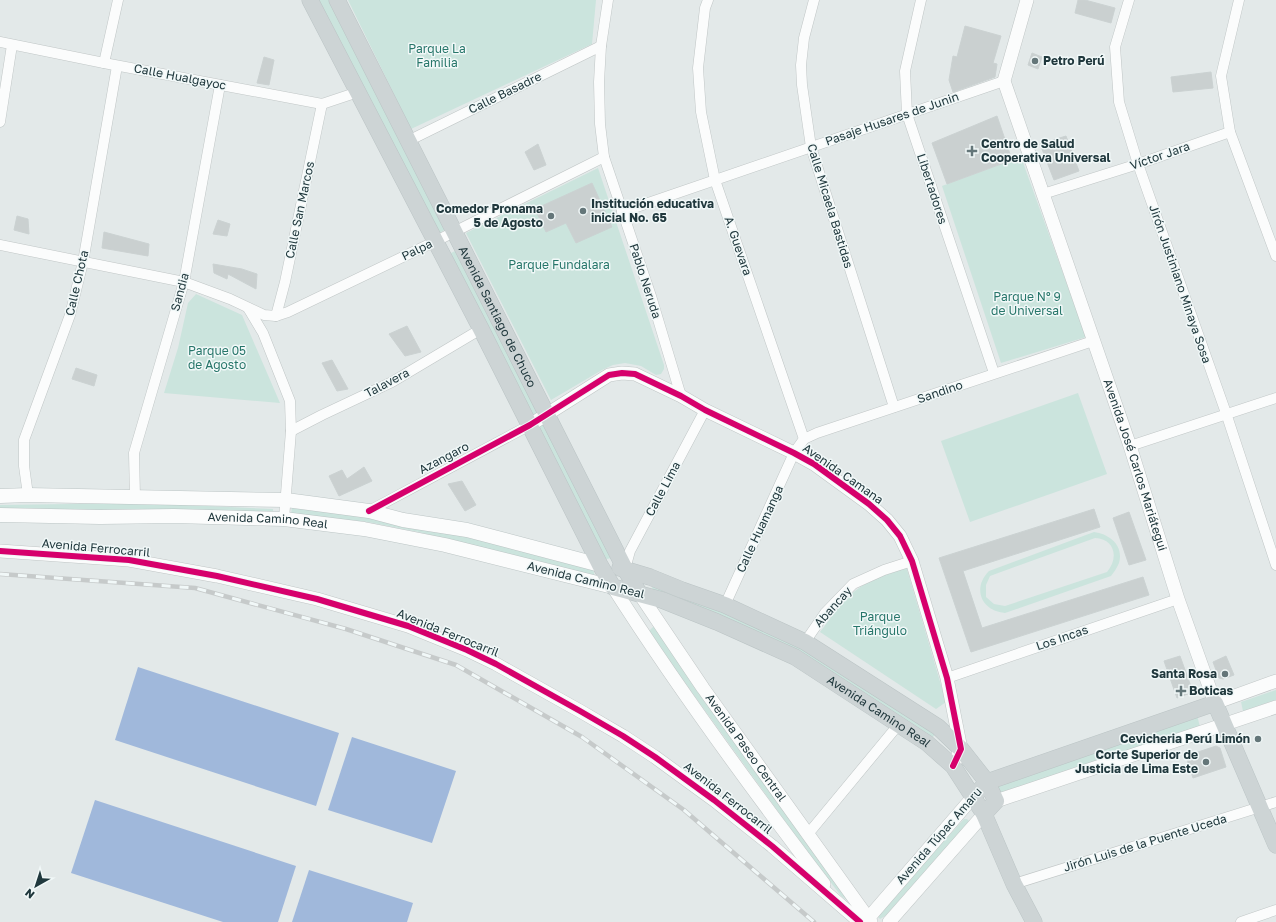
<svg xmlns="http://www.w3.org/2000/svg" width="1276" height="922" font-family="'Golos Text',sans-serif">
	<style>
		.green { fill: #cbe4dd; fill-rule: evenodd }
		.water { fill: #a0b8db }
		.building { fill: #cad0d0; stroke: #cbd2d2 }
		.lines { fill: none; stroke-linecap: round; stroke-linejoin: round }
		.minor-casing { stroke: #c0c6c6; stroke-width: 11 }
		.tertiary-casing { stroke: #c0c6c6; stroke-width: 14 }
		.secondary-casing { stroke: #bcc5c5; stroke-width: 15 }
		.primary-casing { stroke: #bbc4c5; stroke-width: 17 }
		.minor { stroke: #fbfcfc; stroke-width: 10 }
		.tertiary { stroke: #fbfcfc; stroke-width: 13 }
		.secondary { stroke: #fbfcfc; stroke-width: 14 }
		.primary { stroke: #cdd4d5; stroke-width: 16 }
		.rail-casing { stroke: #c6caca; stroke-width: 4.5 }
		.rail { stroke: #f1f8f8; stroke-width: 3; stroke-dasharray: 9; stroke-linecap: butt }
		.cycleway-casing { stroke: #f1f8f8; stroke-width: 8 }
		.cycleway { stroke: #d6006c; stroke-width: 6 }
		.poi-dot { fill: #647679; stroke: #f1f8f8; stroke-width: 1.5 }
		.labels { text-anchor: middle; stroke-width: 3; stroke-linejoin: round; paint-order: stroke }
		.park-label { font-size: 12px; fill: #27766a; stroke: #f1f8f8 }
		.poi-label { font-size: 12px; font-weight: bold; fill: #20383d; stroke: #f1f8f8; text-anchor: start }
		.street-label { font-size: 12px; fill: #20383d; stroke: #f1f8f8 }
	</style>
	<rect width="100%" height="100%" fill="#e3e9e9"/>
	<g class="green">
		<polygon points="315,0 329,0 446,229 436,235"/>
		<polygon points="348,0 596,0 592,44 411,129"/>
		<polygon points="1021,157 1086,337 1001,363 942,186"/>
		<polygon points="598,168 664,365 664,369 661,374 656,375 641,366 625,363 613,365 602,370 551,400 466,233"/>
		<polygon points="455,251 615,557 603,560 447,255"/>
		<polygon points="196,294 242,315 280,403 164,393 178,348 188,303"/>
		<polygon points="1078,393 1107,474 970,522 941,441"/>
		<polygon points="141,503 273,509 273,515 143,509 0,512 0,505"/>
		<polygon points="292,507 415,523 593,568 595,578 419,532 368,522 291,514"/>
		<path d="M 1094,532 C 1110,534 1124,546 1119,563 C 1117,568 1114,572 1111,576 L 1005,613 C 981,611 972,588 989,571 ZM 1095,538 C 1115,539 1119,558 1107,572 L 1005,606 L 994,604 L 986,597 L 986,585 L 990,576 Z"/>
		<path d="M 906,566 L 946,702 L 936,709 L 820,632 C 831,618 841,602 855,591 C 870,579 888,573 906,566 Z"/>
		<polygon points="654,585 776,633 935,734 933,737 929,736 653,591 652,587"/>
		<polygon points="654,626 849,897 847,900 841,896 795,835 649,633 650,630"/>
		<polygon points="1276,690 1276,700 1243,711 1241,702"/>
		<polygon points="1197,715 1200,727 999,793 996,781"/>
		<polygon points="964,819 967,819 970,822 885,916 880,919 878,917 879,913"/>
	</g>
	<g class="water">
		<polygon points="138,667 339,733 316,806 115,740"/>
		<polygon points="352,737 456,771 432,843 328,810"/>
		<polygon points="95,800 296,866 278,922 223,922 71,873"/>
		<polygon points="309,870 413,903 407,922 292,922"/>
	</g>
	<g class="building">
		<polygon points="1078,0 1085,0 1115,8 1111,23 1075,13"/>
		<polygon points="965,26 1001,36 993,63 997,64 995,77 953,92 949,80 953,56 957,57"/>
		<polygon points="1032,53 1042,57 1038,69 1028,65"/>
		<polygon points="264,57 274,60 269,85 257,83"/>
		<polygon points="1211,72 1213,88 1173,92 1171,77"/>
		<polygon points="997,116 1012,160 947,184 932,143"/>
		<polygon points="1066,136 1079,171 1054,180 1040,144"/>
		<polygon points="538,144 546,165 534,170 525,152"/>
		<polygon points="592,183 612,227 576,243 566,223 546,232 535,209"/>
		<polygon points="17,216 28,219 29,234 14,230"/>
		<polygon points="218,220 230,224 227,236 213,234"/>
		<polygon points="104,232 149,244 148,256 102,248"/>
		<polygon points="213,264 242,269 257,274 256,289 228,274 227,279 214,273"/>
		<polygon points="407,326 421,352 405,356 389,334"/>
		<polygon points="332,360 348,389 337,391 322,363"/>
		<polygon points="76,368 97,375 94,386 72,379"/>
		<polygon points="364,467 372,481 339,496 329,476 342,470 347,479"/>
		<polygon points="462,481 476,505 465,511 448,484"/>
		<polygon points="1094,509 1100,527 963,571 982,628 1143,577 1149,595 971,652 939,558"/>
		<polygon points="1129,512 1146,560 1129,565 1113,518"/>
		<polygon points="1180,656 1193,692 1177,698 1164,661"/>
		<polygon points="1226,656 1234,675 1223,679 1219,678 1213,662"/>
		<polygon points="1216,746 1220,748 1226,767 1193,778 1186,756"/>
	</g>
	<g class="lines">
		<defs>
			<g id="minor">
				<polyline points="608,0 601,46 599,82 600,124 604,157 651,296 681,396"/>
				<polyline points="708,0 705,8 698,68 701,112 715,180 804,439"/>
				<polyline points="814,0 804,38 801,65 802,85 811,147 894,407"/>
				<polyline points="921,0 905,71 907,114 994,373"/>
				<polyline points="1129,0 1115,47 1119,102 1138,164 1226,413 1276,565"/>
				<polyline points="1239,0 1221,76 1230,132 1276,256"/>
				<polyline points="0,42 104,63 322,104 358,92"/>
				<polyline points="104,63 118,0"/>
				<polyline points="0,122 12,45"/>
				<polyline points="408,141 601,46"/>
				<polyline points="1043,194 1138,164 1230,132"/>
				<polyline points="622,212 1004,81"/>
				<polyline points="0,245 184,282 230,299 264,315 276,316 288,312 436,241 604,157"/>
				<polyline points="248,308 263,333 290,401 291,431 284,519"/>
				<polyline points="276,316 285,282 322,104"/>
				<polyline points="291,431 322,415 392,382 481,329"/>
				<polyline points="1130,446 1276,398"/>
				<polyline points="28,495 24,466 24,440 70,315 83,262 117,66"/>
				<polyline points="135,497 134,453 184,282 220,85"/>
				<polyline points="369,511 530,425"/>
				<polyline points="625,569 630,551 705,410"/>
				<polyline points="725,605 794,453 804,439 817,433 1093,341"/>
				<polyline points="805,642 825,613 853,584 884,570 912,561"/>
				<polyline points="947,678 1178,599"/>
				<polyline points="808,834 899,724"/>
				<polyline points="1014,884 1276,802"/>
				<polyline points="1241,922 1276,910"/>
			</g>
			<g id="tertiary">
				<path id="s1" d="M 1027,0 L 1004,81 L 1130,446 L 1178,599 L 1215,703 L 1276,681"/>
				<polyline points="530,425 609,375 622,373 635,374 681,396 705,410 794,453 814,464 869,504 887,520 900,536 912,561 947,678 961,749 953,766"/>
				<polyline points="0,551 129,560 217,576 317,599 408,626 467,650 496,664 580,711 623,736 655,757 714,800 772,846 860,922"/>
				<path d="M 613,587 C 678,689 750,787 824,884"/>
				<path id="s2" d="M 639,593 L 703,688 L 871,922"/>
				<polyline points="996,801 1276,707"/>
				<polyline points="865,922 973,797"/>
				<polyline points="889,922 984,814"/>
			</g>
			<g id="secondary">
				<polyline points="0,496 28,495 286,500 369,511 403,520 467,530 600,565"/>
				<path id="s3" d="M 0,515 L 100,517 L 174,516 L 284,519 L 364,529 L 445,545 L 613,587"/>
			</g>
			<g id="primary">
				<path id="s4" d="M 310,0 L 481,329 L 600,565 L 613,587 L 662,600 L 717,622 L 795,657 L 927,743 L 953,766 L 984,814 L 1014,884 L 1034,922"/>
				<path id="s5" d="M 337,0 L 625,569 L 639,593"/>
				<polyline points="620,568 650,577 682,590 725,605 805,642 938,727 961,749 987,782 996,801 984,814"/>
				<polyline points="980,790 987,782 1215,703 1276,845"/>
			</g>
		</defs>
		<use href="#minor" class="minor-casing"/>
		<use href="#tertiary" class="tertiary-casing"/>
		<use href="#secondary" class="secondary-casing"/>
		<use href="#primary" class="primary-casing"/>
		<use href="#minor" class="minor"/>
		<use href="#tertiary" class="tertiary"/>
		<use href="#secondary" class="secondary"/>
		<use href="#primary" class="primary"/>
		<defs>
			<polyline id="rail" points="0,574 195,588 346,629 456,665 582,737 684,810 814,922"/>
		</defs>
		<use href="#rail" class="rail-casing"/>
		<use href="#rail" class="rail"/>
		<defs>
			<g id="cycleway">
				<polyline points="369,511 530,425 609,375 622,373 635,374 681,396 705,410 794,453 814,464 869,504 887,520 900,536 912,561 947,678 961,749 953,766"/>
				<polyline points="0,551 129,560 217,576 317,599 408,626 467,650 496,664 580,711 623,736 655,757 714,800 772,846 860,922"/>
			</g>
		</defs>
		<use href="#cycleway" class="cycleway-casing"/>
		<use href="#cycleway" class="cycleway"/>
	</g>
	<g class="poi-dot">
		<circle cx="1035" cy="61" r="4"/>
		<path d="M970 145h4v4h4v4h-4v4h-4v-4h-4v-4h4z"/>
		<circle cx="583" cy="211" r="4"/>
		<circle cx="551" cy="216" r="4"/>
		<circle cx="1225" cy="674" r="4"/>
		<path d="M1179 685h4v4h4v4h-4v4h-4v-4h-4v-4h4z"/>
		<circle cx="1258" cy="739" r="4"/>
		<circle cx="1206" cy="762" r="4"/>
	</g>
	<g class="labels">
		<g class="park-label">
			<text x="437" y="53">Parque La<tspan x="437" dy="14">Familia</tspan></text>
			<text x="559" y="269">Parque Fundalara</text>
			<text x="1027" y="301">Parque Nº 9<tspan x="1027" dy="14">de Universal</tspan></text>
			<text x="217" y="355">Parque 05<tspan x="217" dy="14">de Agosto</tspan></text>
			<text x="880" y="621">Parque<tspan x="880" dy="14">Triángulo</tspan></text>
		</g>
		<g class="poi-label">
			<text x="1043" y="65">Petro Perú</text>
			<text x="981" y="148">Centro de Salud<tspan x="981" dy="14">Cooperativa Universal</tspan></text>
			<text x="591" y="208">Institución educativa<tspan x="591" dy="14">inicial No. 65</tspan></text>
			<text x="543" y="213" text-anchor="end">Comedor Pronama<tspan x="543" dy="14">5 de Agosto</tspan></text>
			<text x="1217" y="678" text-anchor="end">Santa Rosa</text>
			<text x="1189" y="695">Boticas</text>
			<text x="1250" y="743" text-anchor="end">Cevicheria Perú Limón</text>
			<text x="1198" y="759" text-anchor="end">Corte Superior de<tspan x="1198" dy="14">Justicia de Lima Este</tspan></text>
		</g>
		<g class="street-label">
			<text transform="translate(180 77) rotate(11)" y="4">Calle Hualgayoc</text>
			<text transform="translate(505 93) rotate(-26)" y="4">Calle Basadre</text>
			<text transform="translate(892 119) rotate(-19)" y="4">Pasaje Husares de Junin</text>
			<text transform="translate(1160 156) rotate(-19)" y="4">Víctor Jara</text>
			<text transform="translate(932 189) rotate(72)" y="4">Libertadores</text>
			<text transform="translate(830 206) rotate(73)" y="4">Calle Micaela Bastidas</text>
			<text transform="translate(300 210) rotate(-78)" y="4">Calle San Marcos</text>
			<text transform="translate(738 246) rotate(71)" y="4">A. Guevara</text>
			<text transform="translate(417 250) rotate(-26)" y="4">Palpa</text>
			<text transform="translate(645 281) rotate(72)" y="4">Pablo Neruda</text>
			<text transform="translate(77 283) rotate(-77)" y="4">Calle Chota</text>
			<text transform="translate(1180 284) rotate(71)" y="4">Jirón Justiniano Minaya Sosa</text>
			<text transform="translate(180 292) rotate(-75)" y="4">Sandia</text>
			<text dy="4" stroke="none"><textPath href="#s5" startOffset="355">Avenida Santiago de Chuco</textPath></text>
			<text transform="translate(387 383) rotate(-28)" y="4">Talavera</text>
			<text transform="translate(940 392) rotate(-19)" y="4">Sandino</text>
			<text transform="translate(444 458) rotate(-28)" y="4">Azangaro</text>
			<text dy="4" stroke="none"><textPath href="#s1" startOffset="490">Avenida José Carlos Mariátegui</textPath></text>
			<text transform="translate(843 474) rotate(35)" y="4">Avenida Camana</text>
			<text transform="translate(663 489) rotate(-62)" y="4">Calle Lima</text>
			<text dy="4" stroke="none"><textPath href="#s3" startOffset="268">Avenida Camino Real</textPath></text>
			<text transform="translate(760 529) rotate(-65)" y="4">Calle Huamanga</text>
			<text transform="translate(96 548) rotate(5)" y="4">Avenida Ferrocarril</text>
			<text transform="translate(586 580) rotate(14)" y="4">Avenida Camino Real</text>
			<text transform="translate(833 607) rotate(-48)" y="4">Abancay</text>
			<text transform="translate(448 633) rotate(22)" y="4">Avenida Ferrocarril</text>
			<text transform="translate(1062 638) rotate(-19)" y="4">Los Incas</text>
			<text dy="4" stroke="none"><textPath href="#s4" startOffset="956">Avenida Camino Real</textPath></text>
			<text dy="4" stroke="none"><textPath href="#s2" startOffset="188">Avenida Paseo Central</textPath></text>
			<text transform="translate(728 798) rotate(38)" y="4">Avenida Ferrocarril</text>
			<text transform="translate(939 836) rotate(-49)" y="4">Avenida Túpac Amaru</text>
			<text transform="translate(1145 843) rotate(-17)" y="4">Jirón Luis de la Puente Uceda</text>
		</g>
	</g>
	<g transform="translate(36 886) rotate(219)" stroke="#f1f8f8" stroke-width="3" paint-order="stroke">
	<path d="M0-3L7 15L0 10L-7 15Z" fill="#20383d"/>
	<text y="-6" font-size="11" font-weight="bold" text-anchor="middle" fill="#20383d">N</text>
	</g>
</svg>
